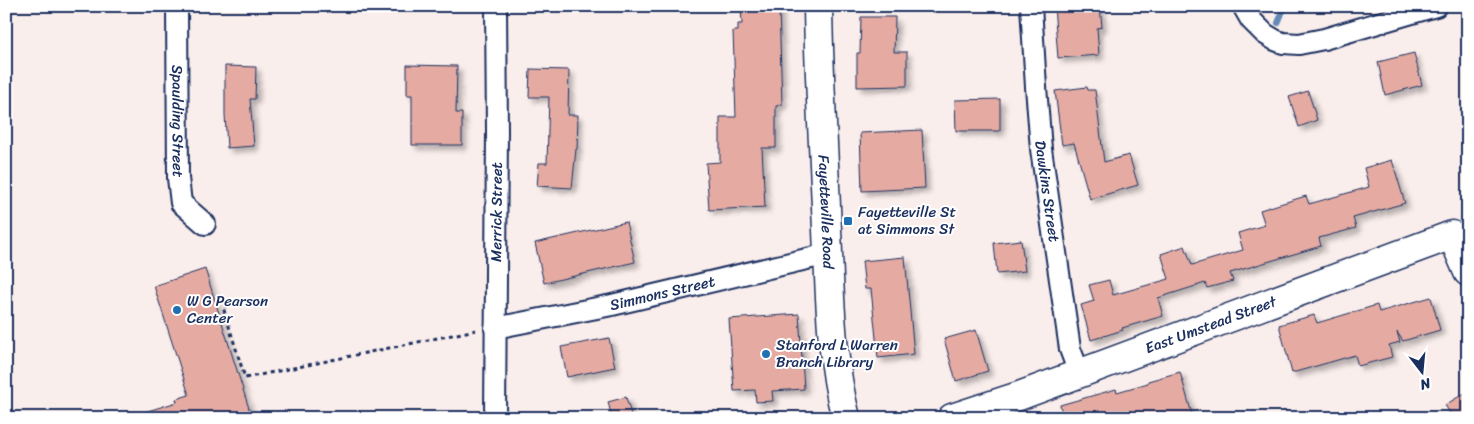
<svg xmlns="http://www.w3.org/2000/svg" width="1474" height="424" font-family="Sriracha,sans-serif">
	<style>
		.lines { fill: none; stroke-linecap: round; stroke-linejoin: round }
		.stream { stroke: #648ab7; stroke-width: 6 }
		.building { fill: #e5aba2; stroke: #1b2f5e; filter: url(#shadow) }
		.street-casing { stroke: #1b2f5e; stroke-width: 24 }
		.secondary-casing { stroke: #1b2f5e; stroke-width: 31 }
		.path { stroke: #1b2f5e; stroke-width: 3; stroke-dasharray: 4 4; stroke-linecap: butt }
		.street { stroke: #fff; stroke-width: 20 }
		.secondary { stroke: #fff; stroke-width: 28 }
		.poi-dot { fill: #1f6fb2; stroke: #fff; stroke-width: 2 }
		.labels { text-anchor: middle; stroke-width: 4; stroke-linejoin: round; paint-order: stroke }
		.street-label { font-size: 15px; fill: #1b2f5e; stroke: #fff }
		.poi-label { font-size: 15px; fill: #1b2f5e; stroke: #fff; text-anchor: start }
	</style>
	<defs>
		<filter id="shadow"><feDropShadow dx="4.5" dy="4.5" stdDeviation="2.5" flood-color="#0004"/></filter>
	</defs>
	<rect width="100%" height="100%" fill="#faeeec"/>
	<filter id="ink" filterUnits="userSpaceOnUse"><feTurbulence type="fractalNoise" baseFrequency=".02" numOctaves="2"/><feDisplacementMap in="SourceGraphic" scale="10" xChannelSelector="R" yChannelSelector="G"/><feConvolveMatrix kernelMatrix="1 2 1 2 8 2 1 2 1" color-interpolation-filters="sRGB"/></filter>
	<g filter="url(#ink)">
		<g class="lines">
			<polyline class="stream" points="1278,23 1285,6"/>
		</g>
		<g class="building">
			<polygon points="741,6 779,6 782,105 776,106 776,148 762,148 765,207 709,210 706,163 720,162 720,117 736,117 733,31 738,31 738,24 742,24"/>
			<polygon points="1054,6 1100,6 1102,27 1097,28 1099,55 1058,58"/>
			<polygon points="861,17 895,17 894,52 907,52 907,86 857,87 857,53 860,53"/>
			<polygon points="1414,53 1422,85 1385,95 1378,62"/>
			<polygon points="407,65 457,66 456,113 462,113 462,145 412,145 412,95 407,95"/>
			<polygon points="225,66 256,67 255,99 250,99 254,146 227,148 225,114"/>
			<polygon points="530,69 569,70 568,115 578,115 577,149 576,149 572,188 537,186 539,163 547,163 549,97 529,97"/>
			<polygon points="1087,87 1088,90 1095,90 1104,162 1129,155 1138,185 1090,199 1074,143 1062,145 1055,91"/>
			<polygon points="1308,91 1317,120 1299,127 1289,97"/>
			<polygon points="1000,99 1000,131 956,131 955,100"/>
			<polygon points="922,130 925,188 862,191 860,133"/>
			<polygon points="1392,160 1405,203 1353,218 1356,228 1319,238 1321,246 1230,273 1233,281 1207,288 1205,283 1158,298 1163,316 1122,328 1123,330 1091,340 1081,305 1094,301 1089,285 1109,280 1113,295 1169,279 1161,254 1185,246 1192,265 1243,250 1238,233 1265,225 1260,210 1306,196 1309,204 1369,187 1364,168"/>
			<polygon points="626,222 635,262 544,283 535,243"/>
			<polygon points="1021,240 1025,271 997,274 994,243"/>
			<polygon points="905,257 914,354 878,358 871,289 865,289 862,261"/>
			<polygon points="205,269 252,418 138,418 138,414 177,402 176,399 189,395 154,286"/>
			<polygon points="1431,297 1440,330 1403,341 1397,332 1400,342 1389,345 1392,357 1358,366 1355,355 1292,373 1279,325 1314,315 1317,323 1377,305 1379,312"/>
			<polygon points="799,314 804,389 772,391 773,401 756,402 755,390 734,391 729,319"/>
			<polygon points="976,330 988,371 956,381 944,339"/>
			<polygon points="609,338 615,367 567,377 561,347"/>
			<polygon points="1180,372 1193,418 1063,418 1060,405 1116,389 1117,392 1148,383 1148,381"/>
			<polygon points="1468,391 1468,418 1453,418 1445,405"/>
			<polygon points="626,397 632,418 612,418 608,402"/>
		</g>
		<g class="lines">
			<defs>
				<g id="street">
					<path id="s1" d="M 177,6 L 178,178 L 181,203 L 205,224"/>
					<path id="s2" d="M 1031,6 L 1036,87 L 1041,149 L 1070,349 L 1079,373"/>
					<polyline points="1243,6 1251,20 1265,34 1275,40 1283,43 1299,44 1324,39 1436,6"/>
					<path id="s3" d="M 495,328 L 612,305 L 828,254"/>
					<path id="s4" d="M 495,418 L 497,131 L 496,6"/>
				</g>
				<g id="secondary">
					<path id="s5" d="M 818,6 C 819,81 824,155 827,230 C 830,292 830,357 846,418"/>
					<path id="s6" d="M 952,418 L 1019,396 L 1452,235 L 1468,272"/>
				</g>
			</defs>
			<use href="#street" class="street-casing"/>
			<use href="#secondary" class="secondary-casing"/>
			<polyline class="path" points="228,305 223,307 245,378 476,330"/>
			<use href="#street" class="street"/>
			<use href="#secondary" class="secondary"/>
		</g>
	</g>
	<g class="poi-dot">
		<rect x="843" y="216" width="10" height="10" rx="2.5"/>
		<circle cx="177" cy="310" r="5"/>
		<circle cx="766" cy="354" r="5"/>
	</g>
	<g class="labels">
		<g class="street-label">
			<text dy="5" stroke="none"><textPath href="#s1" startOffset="115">Spaulding Street</textPath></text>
			<text dy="5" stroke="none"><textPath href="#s2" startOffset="186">Dawkins Street</textPath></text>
			<text dy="5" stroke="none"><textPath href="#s4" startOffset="206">Merrick Street</textPath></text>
			<text dy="5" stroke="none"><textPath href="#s5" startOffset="206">Fayetteville Road</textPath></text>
			<text dy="5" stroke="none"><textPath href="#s3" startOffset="171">Simmons Street</textPath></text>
			<text dy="5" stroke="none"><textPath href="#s6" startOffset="275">East Umstead Street</textPath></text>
		</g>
		<g class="poi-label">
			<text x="858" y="217">Fayetteville St<tspan x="858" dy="17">at Simmons St</tspan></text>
			<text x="187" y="306">W G Pearson<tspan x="187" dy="17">Center</tspan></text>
			<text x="776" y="350">Stanford L Warren<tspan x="776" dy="17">Branch Library</tspan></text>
		</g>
	</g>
	<rect width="1474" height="424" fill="none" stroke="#fff" stroke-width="25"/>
	<rect x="12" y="12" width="1449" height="399" fill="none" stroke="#1b2f5e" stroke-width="2" filter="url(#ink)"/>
	<g transform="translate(1422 372) rotate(164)" stroke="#ffffff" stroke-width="4" paint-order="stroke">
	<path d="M0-4L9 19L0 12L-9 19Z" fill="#1b2f5e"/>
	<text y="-8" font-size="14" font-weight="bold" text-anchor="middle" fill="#1b2f5e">N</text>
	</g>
</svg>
